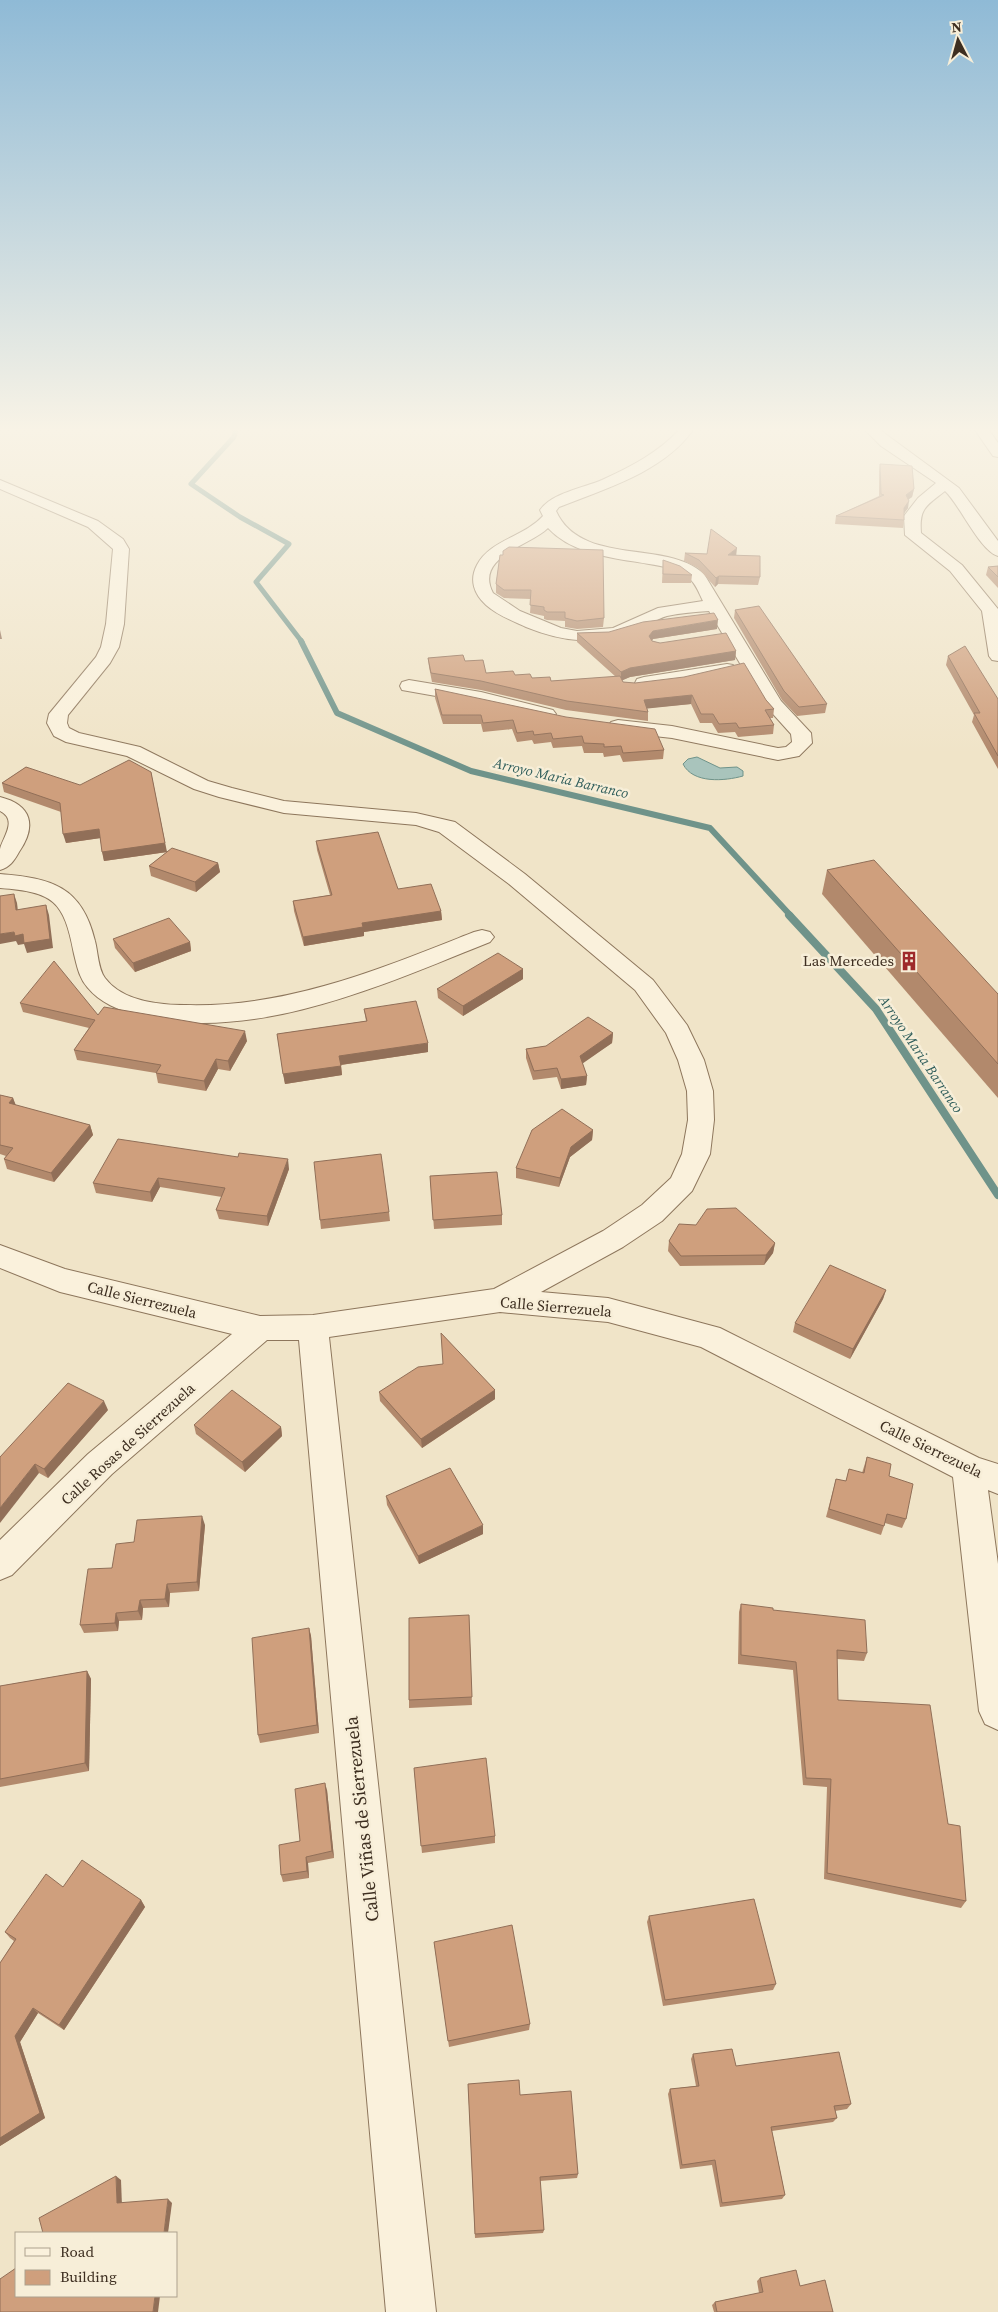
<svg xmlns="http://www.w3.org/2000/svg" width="998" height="2312" font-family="'Source Serif 4',serif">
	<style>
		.water { fill: #a9c4bc; stroke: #6f938a }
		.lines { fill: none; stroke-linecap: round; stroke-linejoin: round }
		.stream-far2 { stroke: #6f938a; stroke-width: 5 }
		.stream-far1 { stroke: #6f938a; stroke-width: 6 }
		.stream { stroke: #6f938a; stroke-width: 8 }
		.minor-casing { stroke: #8d765c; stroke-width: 2 }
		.minor { fill: #faf1dc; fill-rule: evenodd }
		.wall { fill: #b2896c }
		.shaded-wall { fill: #916f58 }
		.building { fill: #cf9f7d; stroke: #916f58 }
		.labels { text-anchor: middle; stroke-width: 5; stroke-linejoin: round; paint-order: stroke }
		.far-water-label { font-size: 14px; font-style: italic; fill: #2f5d5a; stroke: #f7eed8 }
		.poi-label { font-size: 15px; fill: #3d2e20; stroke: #f7eed8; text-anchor: end }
		.street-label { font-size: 15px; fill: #3d2e20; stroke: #f7eed8 }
		.near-street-label { font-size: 18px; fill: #3d2e20; stroke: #f7eed8 }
	</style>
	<rect width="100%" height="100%" fill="#f0e4c8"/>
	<path class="water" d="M 697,757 L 720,768 L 737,767 L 743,771 L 743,776 C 725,781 693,784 683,764 L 688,759 Z"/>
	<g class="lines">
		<polyline class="stream-far2" points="236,430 234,437 191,484 240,517 289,544 256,582 302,642"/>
		<polyline class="stream-far1" points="301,641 337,713 471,771 710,828 791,916"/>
		<polyline class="stream" points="789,915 876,1009 998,1195"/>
		<defs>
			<g id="minor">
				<path d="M 679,430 L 693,430 C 663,472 605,489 559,507 L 556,511 C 581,567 667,539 704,574 L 781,701 L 811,733 L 812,743 L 799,756 L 778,760 L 672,738 L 618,732 L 611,730 L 608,726 L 611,722 L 618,720 L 672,726 L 778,748 L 786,747 L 792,742 L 791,734 L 764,704 L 709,611 C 695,612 681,613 667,616 C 656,619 647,627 637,631 C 598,646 563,642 526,627 C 513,621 497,615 486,605 C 474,594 469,580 477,565 C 490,540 524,537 543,516 L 540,510 C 552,493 583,488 602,480 C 630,467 658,453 679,430 ZM 548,528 C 573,555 615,558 649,564 C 662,566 679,569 689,578 C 696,584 699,593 703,601 L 658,608 L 613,628 L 577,631 L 561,628 L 520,611 L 493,593 C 474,557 530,546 548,528 Z"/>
				<path d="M 865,430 L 880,430 L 959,488 L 998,541 L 998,556 C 980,551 960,505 945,491 C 926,506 919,508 921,533 L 962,565 L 998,609 L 998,661 L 992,660 L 989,656 L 982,611 L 950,571 L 905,535 L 904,516 L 918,498 L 936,483 L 881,446 Z"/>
				<polygon points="975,430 989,430 998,443 998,457 993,456"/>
				<polygon points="0,480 98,521 123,539 129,549 124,624 119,647 110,663 68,715 67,723 69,728 79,733 140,747 208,781 232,788 284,801 416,813 455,822 525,874 653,980 687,1025 704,1060 713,1091 714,1120 710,1154 692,1191 662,1221 623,1247 541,1292 608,1298 720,1328 979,1458 998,1464 998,1494 988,1490 998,1564 998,1730 985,1724 979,1711 953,1477 701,1347 608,1322 500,1312 329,1337 436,2312 386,2312 299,1340 267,1340 112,1474 12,1575 0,1580 0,1540 88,1454 232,1334 60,1292 0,1268 0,1245 65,1269 260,1316 313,1315 494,1289 603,1231 642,1205 671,1178 682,1154 688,1120 687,1091 678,1060 666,1033 635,990 509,884 439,832 416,825 284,813 219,797 194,789 127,756 66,742 54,736 47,723 49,714 96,657 101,647 106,624 113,549 88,527 0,489"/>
				<polygon points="727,664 733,665 736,669 733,673 644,689 637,687 635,683 637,679 644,677"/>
				<polygon points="409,680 481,692 553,710 556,714 553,718 546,720 481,704 402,690 400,686 402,682"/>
				<path d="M 0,797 C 32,805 37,826 19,852 C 14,861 10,867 0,870 C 0,863 0,855 0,849 C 3,837 18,820 0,811 Z"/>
				<path d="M 0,874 C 51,878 82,886 95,941 C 98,952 98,969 105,978 C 122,1001 159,1005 185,1005 C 288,1008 380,969 474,932 L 482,930 L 490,932 L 494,937 L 490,942 C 385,984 252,1045 137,1015 C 119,1010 100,1003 88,988 C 79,978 77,966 74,954 C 64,900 53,892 0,888 Z"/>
			</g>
		</defs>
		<use href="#minor" class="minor-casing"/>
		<use href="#minor" class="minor"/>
	</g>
	<g class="wall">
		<polygon points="880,464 914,489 912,497 908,499 908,508 904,513 904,520 903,528 835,524 836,516 879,496 879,471"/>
		<polygon points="685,553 736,555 760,577 758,585 718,584 715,587 698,568 684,561"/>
		<polygon points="500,555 604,618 603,627 577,629 565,627 565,621 547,620 544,619 544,616 530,613 531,599 504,598 496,593 496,584"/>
		<polygon points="663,560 692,575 691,583 662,583"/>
		<polygon points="998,566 998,588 986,575 988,567"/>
		<polygon points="735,610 827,704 825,713 797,716 782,700 734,618"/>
		<polygon points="717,629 653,639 652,641 660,643 736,651 735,660 630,677 622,680 623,682 766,700 774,709 773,718 770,718 774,725 773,734 738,737 735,732 718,733 712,723 700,723 691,704 647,708 648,712 648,721 566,710 481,690 432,682 429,667 428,658 465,661 486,673 515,675 551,681 616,677 577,642 577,633"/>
		<polygon points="948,656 998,699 998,769 972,722 974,715 946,665"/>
		<polygon points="435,689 664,750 663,759 623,762 620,755 604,757 603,753 584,753 582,746 553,748 551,742 534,744 532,740 517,742 512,729 483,732 481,724 443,724 435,698"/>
		<polygon points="26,767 167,852 218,863 220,872 196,892 151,876 149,866 167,852 104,861 100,838 66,843 61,812 4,792 2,783"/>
		<polygon points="316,841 398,889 441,911 442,920 364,932 364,936 304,946 294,911 293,901 330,895 317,850"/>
		<polygon points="827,870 998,994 998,1098 822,894"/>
		<polygon points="113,939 190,942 191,951 135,972 115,948"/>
		<polygon points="523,969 523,979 463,1016 438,998 437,989"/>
		<polygon points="20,1003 98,1015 247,1041 230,1071 218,1069 206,1091 158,1083 156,1073 77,1060 74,1050 89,1028 23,1012"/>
		<polygon points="364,1009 428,1052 341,1065 342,1075 285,1084 277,1034 366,1021"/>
		<polygon points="613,1033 612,1043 582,1063 587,1076 586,1085 561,1089 557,1077 533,1080 526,1058 526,1049 546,1046"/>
		<polygon points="0,1095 13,1098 15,1105 90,1125 93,1135 54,1182 7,1169 4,1159 6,1156 0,1154"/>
		<polygon points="593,1130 592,1140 570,1157 559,1187 516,1178 516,1168"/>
		<polygon points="238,1157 289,1169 268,1226 219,1219 216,1210 222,1197 160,1187 152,1202 96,1193 93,1183"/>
		<polygon points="430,1176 502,1215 502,1225 434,1229"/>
		<polygon points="389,1212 390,1221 321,1229 320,1220"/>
		<polygon points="669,1241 775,1243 773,1253 764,1265 680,1266 668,1251"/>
		<polygon points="886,1290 883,1299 850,1359 793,1332 795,1323"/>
		<polygon points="495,1390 495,1399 422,1448 380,1401 379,1392"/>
		<polygon points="108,1410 48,1478 39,1473 0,1457"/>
		<polygon points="194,1425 281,1427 282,1436 245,1472 196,1434"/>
		<polygon points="867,1457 889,1476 906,1519 902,1528 885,1523 881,1535 826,1517 836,1479 846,1481 849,1469 862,1473"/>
		<polygon points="386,1496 483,1534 419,1564 387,1505"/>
		<polygon points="205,1525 199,1591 170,1593 169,1607 143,1608 142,1620 119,1621 118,1631 84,1633 80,1625 112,1568 134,1542"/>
		<polygon points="741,1604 773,1610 867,1653 864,1661 837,1659 838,1700 948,1824 966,1901 961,1908 824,1879 827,1787 803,1785 793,1670 738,1664 739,1612"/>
		<polygon points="469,1615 472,1705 409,1708 409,1700"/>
		<polygon points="309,1628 311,1636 319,1733 260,1743 258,1735"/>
		<polygon points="87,1671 91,1679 89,1771 0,1787 0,1686"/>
		<polygon points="414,1768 495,1836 495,1843 422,1853"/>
		<polygon points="327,1790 334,1858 308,1863 309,1878 283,1882 281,1875"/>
		<polygon points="63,1887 141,1900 145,1907 64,2030 38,2013 20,2042 45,2118 0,2146 0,1963 14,1941 10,1938 5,1932"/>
		<polygon points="649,1916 776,1984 773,1990 663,2006 647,1922"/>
		<polygon points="434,1942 530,2024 529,2030 449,2047"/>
		<polygon points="693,2054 736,2066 851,2104 847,2109 835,2111 837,2118 833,2122 772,2131 785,2195 782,2199 720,2207 712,2165 680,2169 668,2094 670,2089 696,2086 691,2059"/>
		<polygon points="468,2084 520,2095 578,2174 577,2178 540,2181 544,2230 543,2233 475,2238"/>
		<polygon points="760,2278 800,2286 833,2312 714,2312 712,2305 715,2302 759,2293 757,2281"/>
	</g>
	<g class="shaded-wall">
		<polygon points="914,489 912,497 904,503 906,495"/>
		<polygon points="909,501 908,508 902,516 904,508"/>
		<polygon points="737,548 736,557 728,555"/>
		<polygon points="719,576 718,584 715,587 716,578"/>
		<polygon points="718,620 717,629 653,639 648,645 649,636 653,631"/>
		<polygon points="0,630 2,639 0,639"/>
		<polygon points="736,651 735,660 630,677 621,681 621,672 630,668"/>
		<polygon points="692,695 691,704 643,709 644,700"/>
		<polygon points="151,772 167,852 104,861 102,852"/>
		<polygon points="99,829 101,838 66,843 63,834"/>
		<polygon points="218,863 220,872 196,892 195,882"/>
		<polygon points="14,894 17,903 19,920 16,910"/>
		<polygon points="46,905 49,915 53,948 27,953 24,944 18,945 16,941 0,944 0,934 14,932"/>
		<polygon points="441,911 442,920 364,932 364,936 304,946 303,937 362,923"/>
		<polygon points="190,942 191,951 135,972 133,963"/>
		<polygon points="523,969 523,979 463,1016 463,1006"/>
		<polygon points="245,1031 247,1041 230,1071 228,1061"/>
		<polygon points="613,1033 612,1043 579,1066 580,1056"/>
		<polygon points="428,1043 428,1052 340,1065 339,1056"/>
		<polygon points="216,1059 218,1069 206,1091 204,1081"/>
		<polygon points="341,1066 342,1075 285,1084 283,1074"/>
		<polygon points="587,1076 586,1085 561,1089 561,1079"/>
		<polygon points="13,1098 17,1108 9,1103"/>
		<polygon points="90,1125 93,1135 54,1182 51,1173"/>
		<polygon points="593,1130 592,1140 570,1157 559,1187 560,1178 571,1147"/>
		<polygon points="288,1159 289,1169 268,1226 267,1216"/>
		<polygon points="158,1178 160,1187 152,1202 150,1192"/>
		<polygon points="775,1243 773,1253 764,1265 766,1255"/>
		<polygon points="886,1290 883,1299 850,1359 853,1349"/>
		<polygon points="495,1390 495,1399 422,1448 421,1439"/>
		<polygon points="104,1401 108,1410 48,1478 44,1469"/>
		<polygon points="281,1427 282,1436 245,1472 242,1462"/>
		<polygon points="35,1464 39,1473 0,1523 0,1508"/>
		<polygon points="202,1516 205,1525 199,1591 197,1582"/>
		<polygon points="483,1525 483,1534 419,1564 418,1556"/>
		<polygon points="167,1584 170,1593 169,1607 165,1599"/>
		<polygon points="140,1600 143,1608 142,1620 138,1611"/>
		<polygon points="116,1613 119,1621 118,1631 115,1623"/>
		<polygon points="309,1628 311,1636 319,1733 317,1725"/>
		<polygon points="87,1671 91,1679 89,1771 85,1763"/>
		<polygon points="325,1783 327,1790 334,1858 332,1851"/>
		<polygon points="306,1857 308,1863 309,1878 307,1871"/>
		<polygon points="141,1900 145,1907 64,2030 59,2025"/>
		<polygon points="33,2008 38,2013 20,2042 45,2118 0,2146 0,2138 15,2036"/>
		<polygon points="116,2176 121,2180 122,2206 117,2203"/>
		<polygon points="168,2199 172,2203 168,2233 164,2233"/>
		<polygon points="155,2296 160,2296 158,2312 153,2312"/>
	</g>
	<g class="building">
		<polygon points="880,464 912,466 914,489 906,495 909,501 904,508 904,520 836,516 884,495 881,494"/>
		<polygon points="711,529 737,548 728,555 760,556 760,577 719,576 716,578 699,560 685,553 707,554"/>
		<polygon points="509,547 603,550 604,618 577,621 565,618 565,612 547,612 544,610 544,607 530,605 531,590 504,590 496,584 500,555 503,555 503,551"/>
		<polygon points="663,560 680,566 692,575 663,574"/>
		<polygon points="998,566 998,577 988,567"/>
		<polygon points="759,606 827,704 799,707 784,691 735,610"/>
		<polygon points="714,613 718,620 653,631 649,636 652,641 660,643 726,633 736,651 630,668 621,672 577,633 609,632 643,622"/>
		<polygon points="965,646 998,699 998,756 974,713 980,713 948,656"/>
		<polygon points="463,655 465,661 483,660 486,673 513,671 515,675 530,674 532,678 550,677 551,681 620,676 623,682 635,683 684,677 744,663 766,700 774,709 765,710 774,725 739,728 736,723 719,724 713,714 701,714 692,695 644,700 648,712 567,701 481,681 431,673 428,658"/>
		<polygon points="435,689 566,717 655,729 664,750 623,753 621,746 604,747 604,744 584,743 582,736 553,739 551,733 534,735 533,731 517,733 513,720 483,723 481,715 442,715"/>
		<polygon points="129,760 151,772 165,843 102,852 99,829 63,834 60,803 2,783 26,767 80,785"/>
		<polygon points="378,832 398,889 431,884 441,911 362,923 363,927 303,937 293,901 332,895 316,841"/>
		<polygon points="172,848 218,863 195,882 149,866"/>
		<polygon points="874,860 998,994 998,1064 827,870"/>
		<polygon points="14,894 16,910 46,905 50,939 24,943 23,934 15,936 14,932 0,934 0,896"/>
		<polygon points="169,918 190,942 133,963 113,939"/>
		<polygon points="498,953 523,969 463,1006 437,989"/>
		<polygon points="54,961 98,1015 104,1007 245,1031 228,1061 216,1059 204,1081 156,1073 161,1065 74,1050 95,1020 20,1003"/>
		<polygon points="416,1001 428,1043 339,1056 341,1066 283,1074 277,1034 367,1021 364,1009"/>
		<polygon points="588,1017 613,1033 580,1056 587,1076 561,1079 557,1068 534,1071 526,1049 546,1046"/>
		<polygon points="0,1095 13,1098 9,1103 90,1125 51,1173 4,1159 13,1148 0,1145"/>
		<polygon points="562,1109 593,1130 571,1147 560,1178 516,1168 532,1130"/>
		<polygon points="118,1139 238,1157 239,1153 288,1159 267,1216 216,1210 225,1188 158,1178 150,1192 93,1183"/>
		<polygon points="381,1154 389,1212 320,1220 314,1162"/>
		<polygon points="497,1172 502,1215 433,1220 430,1176"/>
		<polygon points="736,1208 775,1243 766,1255 681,1256 669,1241 679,1224 696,1225 707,1209"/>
		<polygon points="830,1265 886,1290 853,1349 795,1323"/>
		<polygon points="441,1333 495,1390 421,1439 379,1392 418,1367 443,1364"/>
		<polygon points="68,1383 104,1401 44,1469 35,1464 0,1508 0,1457"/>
		<polygon points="232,1390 281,1427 242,1462 194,1425"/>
		<polygon points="867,1457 891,1464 889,1476 913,1484 906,1519 887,1514 884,1526 829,1509 836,1479 846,1481 849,1469 864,1473"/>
		<polygon points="450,1468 483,1525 418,1556 386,1496"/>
		<polygon points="202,1516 197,1582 167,1584 165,1599 140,1600 138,1611 116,1613 115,1623 80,1625 88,1569 112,1568 116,1544 134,1542 137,1520"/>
		<polygon points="741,1604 773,1608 773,1610 865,1620 867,1653 837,1650 838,1700 930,1705 948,1824 960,1826 966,1901 827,1873 831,1779 806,1778 796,1662 741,1655"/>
		<polygon points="469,1615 472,1697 409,1700 409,1618"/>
		<polygon points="309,1628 317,1725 258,1735 252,1638"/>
		<polygon points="87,1671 85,1763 0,1779 0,1686"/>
		<polygon points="486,1758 495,1836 421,1846 414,1768"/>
		<polygon points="325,1783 332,1851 306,1857 307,1871 281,1875 279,1845 300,1841 295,1789"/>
		<polygon points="82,1860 141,1900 59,2025 33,2008 15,2036 40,2113 0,2138 0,1963 16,1939 5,1932 46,1874 63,1887"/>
		<polygon points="754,1899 776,1984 665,2000 649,1916"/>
		<polygon points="512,1925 530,2024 448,2041 434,1942"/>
		<polygon points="732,2049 736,2066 839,2052 851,2104 834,2106 837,2118 771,2127 785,2195 722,2203 715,2160 682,2165 670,2089 699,2086 693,2054"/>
		<polygon points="519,2080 520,2095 571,2091 578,2174 540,2177 544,2230 475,2234 468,2084"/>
		<polygon points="116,2176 117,2203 168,2199 164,2233 43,2233 39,2218"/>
		<polygon points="16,2268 16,2296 155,2296 153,2312 0,2312 0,2279"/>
		<polygon points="796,2270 800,2286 825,2280 833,2312 717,2312 715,2302 763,2292 760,2278"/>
	</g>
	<linearGradient id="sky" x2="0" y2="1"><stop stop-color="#8fbad6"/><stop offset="0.57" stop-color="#f8f3e6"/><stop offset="1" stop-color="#f8f3e6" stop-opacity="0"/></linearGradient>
	<rect width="998" height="754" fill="url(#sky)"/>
	<defs>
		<symbol id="building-bare" viewBox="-9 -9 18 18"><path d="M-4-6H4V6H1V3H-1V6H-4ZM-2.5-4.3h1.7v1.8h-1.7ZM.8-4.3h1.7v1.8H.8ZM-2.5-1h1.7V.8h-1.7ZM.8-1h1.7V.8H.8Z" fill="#9e2a2b" stroke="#f7eed8" stroke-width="2.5" paint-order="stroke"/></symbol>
	</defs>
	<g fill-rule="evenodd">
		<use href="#building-bare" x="895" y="947" width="28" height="28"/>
	</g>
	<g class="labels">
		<g class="far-water-label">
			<text transform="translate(561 778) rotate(13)" y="5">Arroyo Maria Barranco</text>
			<text transform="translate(921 1054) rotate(56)" y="5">Arroyo Maria Barranco</text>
		</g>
		<g class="poi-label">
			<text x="894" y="966">Las Mercedes</text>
		</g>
		<g class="street-label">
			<text transform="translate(142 1300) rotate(14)" y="5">Calle Sierrezuela</text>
			<text transform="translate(556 1307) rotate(5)" y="5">Calle Sierrezuela</text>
			<text transform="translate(128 1444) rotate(-42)" y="5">Calle Rosas de Sierrezuela</text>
			<text transform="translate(931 1449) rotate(26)" y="5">Calle Sierrezuela</text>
		</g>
		<g class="near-street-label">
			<text transform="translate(362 1819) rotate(-96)" y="6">Calle Viñas de Sierrezuela</text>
		</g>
	</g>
	<rect x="15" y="2232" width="162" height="65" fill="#f7eed8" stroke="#ada18e"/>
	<rect x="25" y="2248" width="25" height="8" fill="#faf1dc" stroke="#ada18e"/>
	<text x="60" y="2257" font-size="15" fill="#3d2e20">Road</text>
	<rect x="25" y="2270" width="25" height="15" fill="#cf9f7d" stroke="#ada18e"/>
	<text x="60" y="2282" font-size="15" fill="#3d2e20">Building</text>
	<g transform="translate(958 40) rotate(354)" stroke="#f7eed8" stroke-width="4" paint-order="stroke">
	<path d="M0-4L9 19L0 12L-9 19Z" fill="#3d2e20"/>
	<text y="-8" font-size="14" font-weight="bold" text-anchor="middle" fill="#3d2e20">N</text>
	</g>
</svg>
